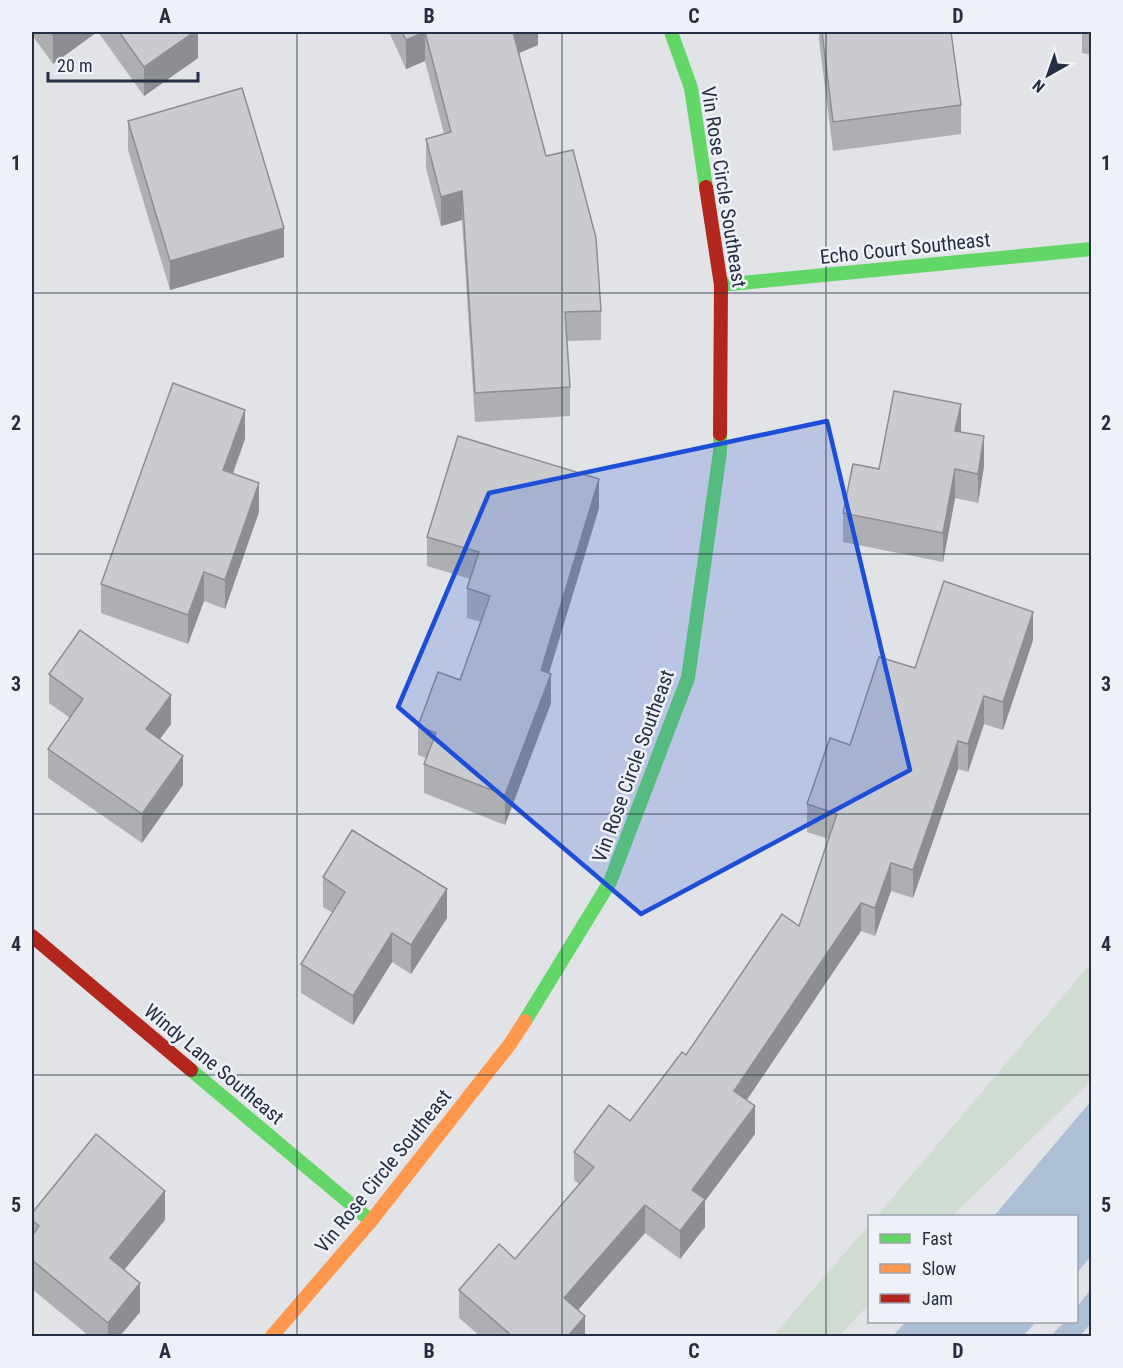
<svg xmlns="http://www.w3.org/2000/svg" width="1123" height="1368" font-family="'Roboto Condensed',sans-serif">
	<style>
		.green { fill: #d0dbd1 }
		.water { fill: #acbfd4 }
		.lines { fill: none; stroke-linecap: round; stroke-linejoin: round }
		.fast { stroke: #63d668; stroke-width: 14 }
		.slow { stroke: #ff974d; stroke-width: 14 }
		.jam { stroke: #b3261e; stroke-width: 14 }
		.wall { fill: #adafb2 }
		.shaded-wall { fill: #8d8e91 }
		.building { fill: #c9cbcf; stroke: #8d8e91; stroke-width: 1.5 }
		.marked { fill: #1d4ed8; fill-opacity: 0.2; stroke: #1d4ed8; stroke-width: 4.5; stroke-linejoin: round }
		.grid { fill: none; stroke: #262f42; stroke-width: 1.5; stroke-opacity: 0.55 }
		.labels { text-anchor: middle; stroke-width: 5; stroke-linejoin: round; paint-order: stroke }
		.street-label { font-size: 20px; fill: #262f42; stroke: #eef1f7 }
		.neatline { fill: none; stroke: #262f42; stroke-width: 2 }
		.grid-label { font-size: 20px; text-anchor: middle; font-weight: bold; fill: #262f42 }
	</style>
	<rect width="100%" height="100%" fill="#e1e3e6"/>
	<g class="green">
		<polygon points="1091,963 1091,1081 952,1216 877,1216"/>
		<polygon points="869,1225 869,1304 839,1336 773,1336"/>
	</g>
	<g class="water">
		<polygon points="1091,1101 1091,1256 1077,1273 1076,1216 994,1216"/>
		<polygon points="1091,1289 1091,1323 1080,1336 1051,1336 1064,1322 1076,1322 1077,1307"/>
		<polygon points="905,1322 1036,1322 1023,1336 893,1336"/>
	</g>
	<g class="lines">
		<g class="fast">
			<polyline points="671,32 691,88 706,187"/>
			<polyline points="721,285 1092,249"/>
			<polyline points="525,1021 610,882 688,678 720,452 720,434"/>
			<polyline points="191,1070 371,1221"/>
		</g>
		<polyline class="slow" points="272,1336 371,1221 510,1044 525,1021"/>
		<g class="jam">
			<polyline points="706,187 721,285 720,434"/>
			<polyline points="32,936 191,1070"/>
		</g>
	</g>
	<g class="wall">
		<polygon points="32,32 97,32 53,64 32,35"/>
		<polygon points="98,32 198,32 198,58 144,96"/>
		<polygon points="389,32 538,32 538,45 519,53 546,156 601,311 601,340 567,341 570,387 570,416 475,422 462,220 441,226 426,168 426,139 444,134 425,61 406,69"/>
		<polygon points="819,32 951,32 961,105 961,134 833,151 819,40"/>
		<polygon points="1082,32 1092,32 1092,55 1082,53"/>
		<polygon points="128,121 284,257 170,290 128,150"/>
		<polygon points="961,432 984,466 978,503 955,498 943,562 843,542 843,513 879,469"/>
		<polygon points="245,439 233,474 259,512 225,609 204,601 188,644 101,613 101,584"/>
		<polygon points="599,508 549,673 551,703 505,825 424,793 424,764 426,758 418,755 418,726 460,680 481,622 467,618 467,588 470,579 427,566 427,537"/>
		<polygon points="1033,640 1003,730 984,724 968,772 958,769 913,898 891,891 875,936 861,931 746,1100 755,1134 705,1201 705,1227 680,1259 645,1233 578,1310 585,1336 480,1336 459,1318 459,1290 515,1259 579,1184 574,1180 574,1152 630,1121 799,926 829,839 807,832 807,804 850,745 915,668"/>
		<polygon points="49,674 171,724 160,739 183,785 142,843 48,778 48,749 70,718 49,703"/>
		<polygon points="323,877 447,918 411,974 392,962 353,1025 301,993 301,964 333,913 323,907"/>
		<polygon points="32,1213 165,1220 124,1270 140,1312 120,1336 89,1336 32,1289"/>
	</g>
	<g class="shaded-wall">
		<polygon points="57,32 97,32 53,64 53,35"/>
		<polygon points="194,32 198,32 198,58 144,96 144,67"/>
		<polygon points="425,32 425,61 406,69 406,40"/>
		<polygon points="512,32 538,32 538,45 512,56"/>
		<polygon points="462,191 462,220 441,226 441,197"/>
		<polygon points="284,228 284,257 170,290 170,261"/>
		<polygon points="961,404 961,433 955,431"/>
		<polygon points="245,410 245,439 223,499 223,470"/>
		<polygon points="984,436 984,466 978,503 978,474"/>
		<polygon points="955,469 955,498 943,562 943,533"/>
		<polygon points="599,479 599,508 541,699 541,670"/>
		<polygon points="259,483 259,512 225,609 225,580"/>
		<polygon points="204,572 204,601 188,644 188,615"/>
		<polygon points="1033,612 1033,640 1003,730 1003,702"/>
		<polygon points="551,674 551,703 505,825 505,795"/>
		<polygon points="171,695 171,724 146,758 146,729"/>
		<polygon points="984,696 984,724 968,772 968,744"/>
		<polygon points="958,741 958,769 913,898 913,870"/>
		<polygon points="183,756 183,785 142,843 142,814"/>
		<polygon points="891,863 891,891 875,936 875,908"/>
		<polygon points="447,889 447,918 411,974 411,945"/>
		<polygon points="861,903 861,931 734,1119 734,1091"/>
		<polygon points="392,933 392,962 353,1025 353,996"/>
		<polygon points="755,1106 755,1134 705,1201 705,1227 680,1259 680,1231 692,1190"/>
		<polygon points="165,1191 165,1220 110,1287 110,1258"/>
		<polygon points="645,1205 645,1233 564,1326 564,1298"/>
		<polygon points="140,1283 140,1312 120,1336 108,1336 108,1323"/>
		<polygon points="585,1316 585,1336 568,1336"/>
	</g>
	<g class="building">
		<polygon points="50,32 57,32 53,35"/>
		<polygon points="119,32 194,32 144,67"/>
		<polygon points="402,32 425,32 406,40"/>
		<polygon points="425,32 513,32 546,156 573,150 596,238 601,311 565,312 570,387 475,393 462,191 441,197 426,139 451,132"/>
		<polygon points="822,32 951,32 961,105 833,122"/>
		<polygon points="242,88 284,228 170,261 128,121"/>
		<polygon points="173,383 245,410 223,470 259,483 225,580 204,572 188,615 101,584"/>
		<polygon points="894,391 961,404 955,431 984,436 978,474 955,469 943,533 843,513 853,464 879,469"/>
		<polygon points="458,436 599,479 541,670 551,674 505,795 424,764 436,733 418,726 438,672 460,680 490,596 467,588 479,552 427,537"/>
		<polygon points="944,581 1033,612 1003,702 984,696 968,744 958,741 913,870 891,863 875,908 861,903 734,1091 755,1106 692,1190 705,1199 680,1231 645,1205 564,1298 585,1316 568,1336 512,1336 459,1290 499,1244 515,1259 594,1167 574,1152 609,1105 630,1121 682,1052 686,1055 782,914 799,926 837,814 807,804 830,738 850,745 879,657 915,668"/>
		<polygon points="80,630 171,695 146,729 183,756 142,814 48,749 83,699 49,674"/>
		<polygon points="352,830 447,889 411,945 392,933 353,996 301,964 345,892 323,877"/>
		<polygon points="96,1134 165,1191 110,1258 140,1283 108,1323 32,1260 32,1236 39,1226 32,1220 32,1213"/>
	</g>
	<path class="marked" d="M 827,421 L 910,770 L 641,914 L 398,707 L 489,493 Z"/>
	<path class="grid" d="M 297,32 L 297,1336M 562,32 L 562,1336M 826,32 L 826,1336M 32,293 L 1092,293M 32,554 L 1092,554M 32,814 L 1092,814M 32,1075 L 1092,1075"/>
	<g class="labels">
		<g class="street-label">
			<text transform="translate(724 187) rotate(81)" y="7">Vin Rose Circle Southeast</text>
			<text transform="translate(905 248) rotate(-6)" y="7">Echo Court Southeast</text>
			<text transform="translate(633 766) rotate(-70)" y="7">Vin Rose Circle Southeast</text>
			<text transform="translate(214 1064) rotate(40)" y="7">Windy Lane Southeast</text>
			<text transform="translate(383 1171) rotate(-51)" y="7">Vin Rose Circle Southeast</text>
		</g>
	</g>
	<rect width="1123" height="1368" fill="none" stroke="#eef1f7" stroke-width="66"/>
	<rect x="868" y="1215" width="210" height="108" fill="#eef1f7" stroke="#9ea3af" stroke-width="1.5"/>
	<rect x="880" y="1234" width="30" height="9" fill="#63d668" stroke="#9ea3af" stroke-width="1.5"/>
	<text x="922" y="1245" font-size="18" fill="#262f42">Fast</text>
	<rect x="880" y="1264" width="30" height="9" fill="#ff974d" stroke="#9ea3af" stroke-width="1.5"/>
	<text x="922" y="1275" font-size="18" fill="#262f42">Slow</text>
	<rect x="880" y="1294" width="30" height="9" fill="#b3261e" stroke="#9ea3af" stroke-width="1.5"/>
	<text x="922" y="1305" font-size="18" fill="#262f42">Jam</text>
	<g transform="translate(1048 75) rotate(220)" stroke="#eef1f7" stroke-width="4.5" paint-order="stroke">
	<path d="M0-4.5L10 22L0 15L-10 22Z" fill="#262f42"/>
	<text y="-9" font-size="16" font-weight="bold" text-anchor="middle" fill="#262f42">N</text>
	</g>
	<path d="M48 72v9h150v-9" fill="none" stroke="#262f42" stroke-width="3"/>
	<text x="57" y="72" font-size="18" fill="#262f42" stroke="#eef1f7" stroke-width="4.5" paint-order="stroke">20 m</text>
	<rect x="33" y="33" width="1057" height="1302" class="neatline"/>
	<g class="grid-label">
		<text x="165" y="23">A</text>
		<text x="429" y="23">B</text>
		<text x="694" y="23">C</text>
		<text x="958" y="23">D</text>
		<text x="16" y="170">1</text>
		<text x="1106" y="170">1</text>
		<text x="16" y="430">2</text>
		<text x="1106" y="430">2</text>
		<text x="16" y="691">3</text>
		<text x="1106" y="691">3</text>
		<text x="16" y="951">4</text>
		<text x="1106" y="951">4</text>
		<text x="16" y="1212">5</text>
		<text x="1106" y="1212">5</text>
		<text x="165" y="1358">A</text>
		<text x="429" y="1358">B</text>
		<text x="694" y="1358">C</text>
		<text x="958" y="1358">D</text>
	</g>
</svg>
